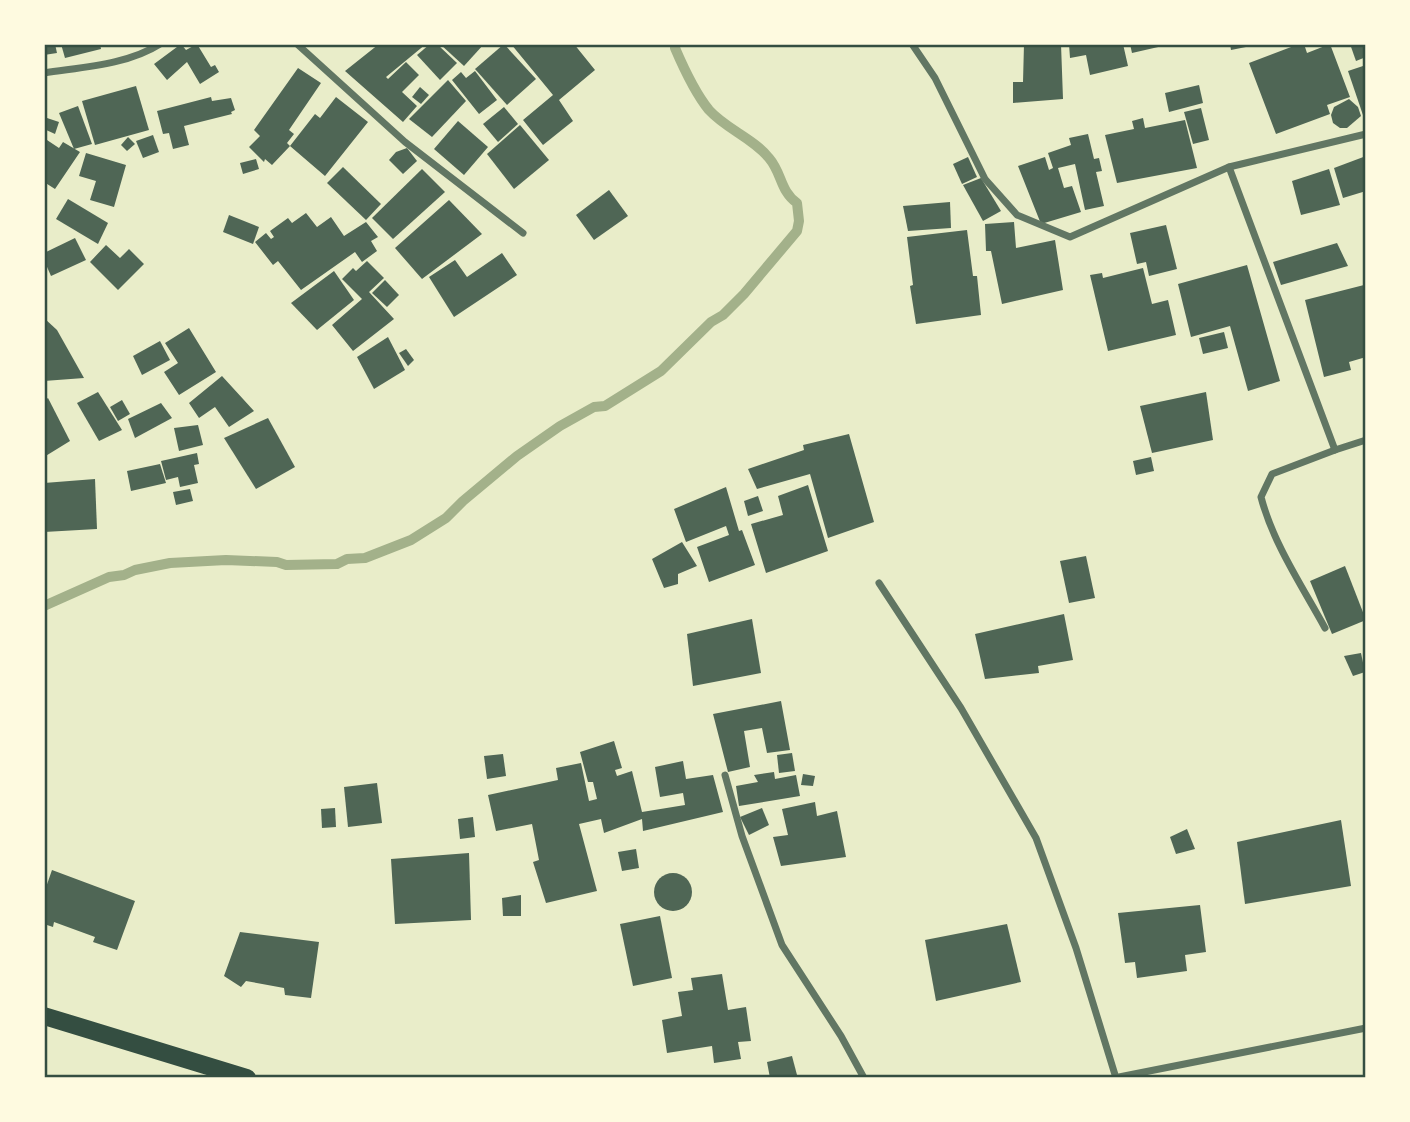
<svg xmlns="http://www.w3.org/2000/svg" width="1410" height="1122" font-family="'Archivo Narrow',sans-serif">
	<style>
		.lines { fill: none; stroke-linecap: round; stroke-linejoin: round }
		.stream { stroke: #a3b18a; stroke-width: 10 }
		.building { fill: #4f6655 }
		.minor { stroke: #617663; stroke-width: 7 }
		.primary { stroke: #344e41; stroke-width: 18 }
		.neatline { fill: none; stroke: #344e41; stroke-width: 2.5 }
	</style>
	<rect width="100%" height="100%" fill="#e9edc9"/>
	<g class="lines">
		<path class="stream" d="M 44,606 L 109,577 L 124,575 L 135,570 L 170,563 L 226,560 L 277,562 L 286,565 L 337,564 L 347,559 L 365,558 L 411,540 L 446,518 L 463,501 L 517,456 L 560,426 L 594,407 L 605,406 L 661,371 L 711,322 L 723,315 L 744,294 L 797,231 L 799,221 L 797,203 C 780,191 782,173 769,158 C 753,138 726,129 709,110 C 695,93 684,69 675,48 L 676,44"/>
	</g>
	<g class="building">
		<polygon points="44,44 55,44 57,53 44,55"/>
		<polygon points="61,44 100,44 101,49 65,58"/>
		<polygon points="181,44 186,50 197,44 211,67 215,65 219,72 200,84 187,62 167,80 154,64"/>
		<polygon points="379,44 381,47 385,44 426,44 386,77 388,79 406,62 419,75 402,92 417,106 403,122 345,71"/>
		<polygon points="430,44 437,44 457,63 440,80 417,55"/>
		<polygon points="440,44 484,44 464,66"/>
		<polygon points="504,44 536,79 507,105 475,69"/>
		<polygon points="511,44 574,44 595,70 559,100 573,121 543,145 523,120 553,95"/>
		<polygon points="1024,44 1061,44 1063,99 1013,103 1013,82 1023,82"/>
		<polygon points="1069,44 1123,44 1128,66 1090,75 1086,55 1070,58"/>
		<polygon points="1130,44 1167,44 1167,45 1132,53"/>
		<polygon points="1230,44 1256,44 1256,45 1231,50"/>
		<polygon points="1299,44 1304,44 1307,53 1330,44 1350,97 1327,105 1330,114 1276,134 1249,63"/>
		<polygon points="1350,44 1366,44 1366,57 1356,61"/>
		<polygon points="1366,65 1366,124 1348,71"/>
		<polygon points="298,68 321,83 289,130 294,134 287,143 290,146 272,165 265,159 264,162 249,147 260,136 254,130"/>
		<polygon points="475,71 497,100 479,114 452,80 461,72 466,78"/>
		<polygon points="448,80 466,101 432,137 409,119"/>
		<polygon points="1199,85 1203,103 1169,112 1165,93"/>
		<polygon points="136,86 149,130 95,145 82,101"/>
		<polygon points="420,87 429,95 421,104 412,97"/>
		<polygon points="211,97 212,101 231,98 235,110 231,112 232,114 184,126 189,145 173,149 169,133 163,134 157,111"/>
		<polygon points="336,97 368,122 325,176 290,146 315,114 320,118"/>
		<polygon points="1349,99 1358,107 1361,116 1347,128 1340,128 1333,123 1331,115 1334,107"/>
		<polygon points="78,106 92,144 74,149 59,113"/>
		<polygon points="504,107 518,124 498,142 483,124"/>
		<polygon points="1201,108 1209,140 1193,144 1184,112"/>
		<polygon points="47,118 59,122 55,134 44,129"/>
		<polygon points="1143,118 1145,128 1185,120 1197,168 1117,183 1105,135 1134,129 1132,121"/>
		<polygon points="458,121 488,147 464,175 434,149"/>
		<polygon points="520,125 549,160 514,189 487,154"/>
		<polygon points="1088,134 1094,159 1099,158 1102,171 1096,172 1104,206 1085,210 1075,164 1058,168 1064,188 1072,186 1081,212 1041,224 1018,166 1045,157 1049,170 1053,168 1048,153 1071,145 1069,138"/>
		<polygon points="153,135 159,152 143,158 136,141"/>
		<polygon points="128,137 135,144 127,151 121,145"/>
		<polygon points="44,138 59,148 63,142 80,152 55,189 44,182"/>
		<polygon points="407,148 417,161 403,174 389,160 396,152"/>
		<polygon points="86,153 126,165 114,207 90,200 96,181 79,176"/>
		<polygon points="1366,156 1366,191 1343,198 1334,168"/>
		<polygon points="968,157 977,177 962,184 953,164"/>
		<polygon points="256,159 259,169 243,174 240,163"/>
		<polygon points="343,167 381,204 366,220 327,183"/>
		<polygon points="422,169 445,192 393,239 372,218"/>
		<polygon points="1329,169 1340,205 1301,215 1292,181"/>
		<polygon points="981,178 1001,211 983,221 963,185"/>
		<polygon points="609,190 628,216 594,240 576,215"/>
		<polygon points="68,199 108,223 98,244 56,219"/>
		<polygon points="449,200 482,234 422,279 395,248"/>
		<polygon points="950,202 951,228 908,231 903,206"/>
		<polygon points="306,213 317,227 331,217 344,236 366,222 378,237 371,241 377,251 362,262 355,252 301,290 278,261 273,265 255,242 266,233 271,239 274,237 270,231 288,218 292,223"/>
		<polygon points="229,215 259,227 253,244 223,232"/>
		<polygon points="1014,222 1016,248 1055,240 1063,290 1002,304 991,251 986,251 985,224"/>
		<polygon points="1166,225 1177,269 1149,276 1146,262 1137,264 1130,233"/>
		<polygon points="967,230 973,276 977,276 981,315 916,324 910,286 913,285 907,237"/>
		<polygon points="75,238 86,260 51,276 44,260 44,253"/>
		<polygon points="1337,243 1348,266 1281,285 1273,262"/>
		<polygon points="106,245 120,258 129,249 144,264 118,290 90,262"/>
		<polygon points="502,253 517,275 454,317 429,277 455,260 467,277"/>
		<polygon points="367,261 384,278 369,292 394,319 353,351 332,325 362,299 342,279 353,268 356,271"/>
		<polygon points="1247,265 1280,381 1248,391 1230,326 1191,337 1178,284"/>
		<polygon points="1143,268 1152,304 1168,300 1176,335 1108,351 1090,275 1102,273 1103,278"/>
		<polygon points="334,271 354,300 317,330 291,303"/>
		<polygon points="385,280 399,295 387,307 372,293"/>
		<polygon points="1364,285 1366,357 1349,362 1351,370 1324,377 1305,300"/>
		<polygon points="44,318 57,330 84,378 44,381"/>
		<polygon points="189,328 216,372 179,395 164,372 178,363 165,343"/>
		<polygon points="1224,332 1228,348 1203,354 1199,338"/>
		<polygon points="388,337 405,370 374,389 357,357"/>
		<polygon points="160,341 170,360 142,375 133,356"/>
		<polygon points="406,349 414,360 408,366 399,353"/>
		<polygon points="222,376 254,411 229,427 215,407 199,418 189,403"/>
		<polygon points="98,392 122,430 99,441 77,403"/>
		<polygon points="1206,392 1213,440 1152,453 1140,406"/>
		<polygon points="48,398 70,441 44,457 44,401"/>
		<polygon points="122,400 130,414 118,421 110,407"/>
		<polygon points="161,403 172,418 135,438 128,419"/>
		<polygon points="268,418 295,467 256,489 224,438"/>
		<polygon points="198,425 203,445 179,451 174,428"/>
		<polygon points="849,434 874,522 828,538 810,474 757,489 748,469 804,450 803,445"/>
		<polygon points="197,453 199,464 194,465 198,483 180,487 178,477 166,480 161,461"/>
		<polygon points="1151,457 1154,471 1136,475 1133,461"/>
		<polygon points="160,464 166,483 131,491 127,471"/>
		<polygon points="95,479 97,529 44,532 44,483"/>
		<polygon points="808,485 828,551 766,573 751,524 783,515 778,496"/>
		<polygon points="726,487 739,531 742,530 755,565 709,582 697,547 729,535 726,526 686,542 674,509"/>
		<polygon points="190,489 193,501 176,505 173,492"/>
		<polygon points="758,496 763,511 748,516 744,501"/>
		<polygon points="682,542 697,566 678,574 678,584 664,588 652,559"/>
		<polygon points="1086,556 1095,598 1069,603 1060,561"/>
		<polygon points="1345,566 1366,620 1332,634 1310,581"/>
		<polygon points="1064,614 1073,660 1038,666 1039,673 985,679 975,634"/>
		<polygon points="752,619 761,673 693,686 687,634"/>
		<polygon points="1361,653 1365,672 1353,676 1344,656"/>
		<polygon points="781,701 790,750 767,753 762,728 744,731 750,767 728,772 713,714"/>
		<polygon points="614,741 622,768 615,770 617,776 632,771 642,812 685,805 683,793 660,797 655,767 683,761 686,779 713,775 723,812 643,831 642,819 604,833 601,819 579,824 597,891 546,903 533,862 539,860 532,824 496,831 488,795 558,780 556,768 581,763 589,801 597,799 593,782 588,782 580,752"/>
		<polygon points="792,753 795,771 779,773 777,755"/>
		<polygon points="503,754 506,776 487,779 484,756"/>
		<polygon points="774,772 775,779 796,775 800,796 739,806 736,786 758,782 754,775"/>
		<polygon points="803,774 815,776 813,786 801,785"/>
		<polygon points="377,783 382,823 348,827 344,787"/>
		<polygon points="815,802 817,816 837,811 846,857 781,866 773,837 788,835 782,809"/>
		<polygon points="335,808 336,827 322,828 321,809"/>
		<polygon points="762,808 769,825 749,835 740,817"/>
		<polygon points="473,817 475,837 460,839 458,819"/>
		<polygon points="1341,820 1351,886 1245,904 1237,842"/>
		<polygon points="1187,829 1195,849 1176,854 1170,837"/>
		<polygon points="636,849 639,868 622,871 618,852"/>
		<polygon points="469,853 471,920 395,924 391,859"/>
		<polygon points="52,870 135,901 117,950 93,942 95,937 54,922 53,927 44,924 44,893"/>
		<circle cx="673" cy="892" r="19"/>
		<polygon points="521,895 521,916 503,916 502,898"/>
		<polygon points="1200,905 1206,952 1185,955 1187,971 1137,978 1135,962 1125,963 1118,913"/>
		<polygon points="660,916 672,978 633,986 620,924"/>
		<polygon points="1007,924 1021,982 936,1001 925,940"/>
		<polygon points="240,932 319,942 311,998 285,995 284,988 246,981 241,987 224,976"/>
		<polygon points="722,974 728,1010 746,1007 751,1041 738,1042 741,1059 714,1063 712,1046 667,1053 662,1020 682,1016 678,992 693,990 691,978"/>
		<polygon points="792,1056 797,1075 770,1078 767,1062"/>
	</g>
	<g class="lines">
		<g class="minor">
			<polyline points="297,44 405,142 523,233"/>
			<polyline points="912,44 935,78 985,179 1017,215 1070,237 1229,167 1366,134"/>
			<path d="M 44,73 C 82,67 127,65 160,44"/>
			<polyline points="1229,167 1335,450"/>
			<polyline points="879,583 961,708 1036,838 1076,948 1116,1078"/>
			<path d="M 1325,628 C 1302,586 1273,543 1261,497 L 1272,474 L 1335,450 L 1366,440"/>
			<polyline points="725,775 742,836 782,945 841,1036 864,1078"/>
			<polyline points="1114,1078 1366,1028"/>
		</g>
		<polyline class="primary" points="44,1016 247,1078"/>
	</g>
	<rect width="1410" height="1122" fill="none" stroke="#fefae0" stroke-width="91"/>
	<rect x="46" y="46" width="1318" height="1030" class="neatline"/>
</svg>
